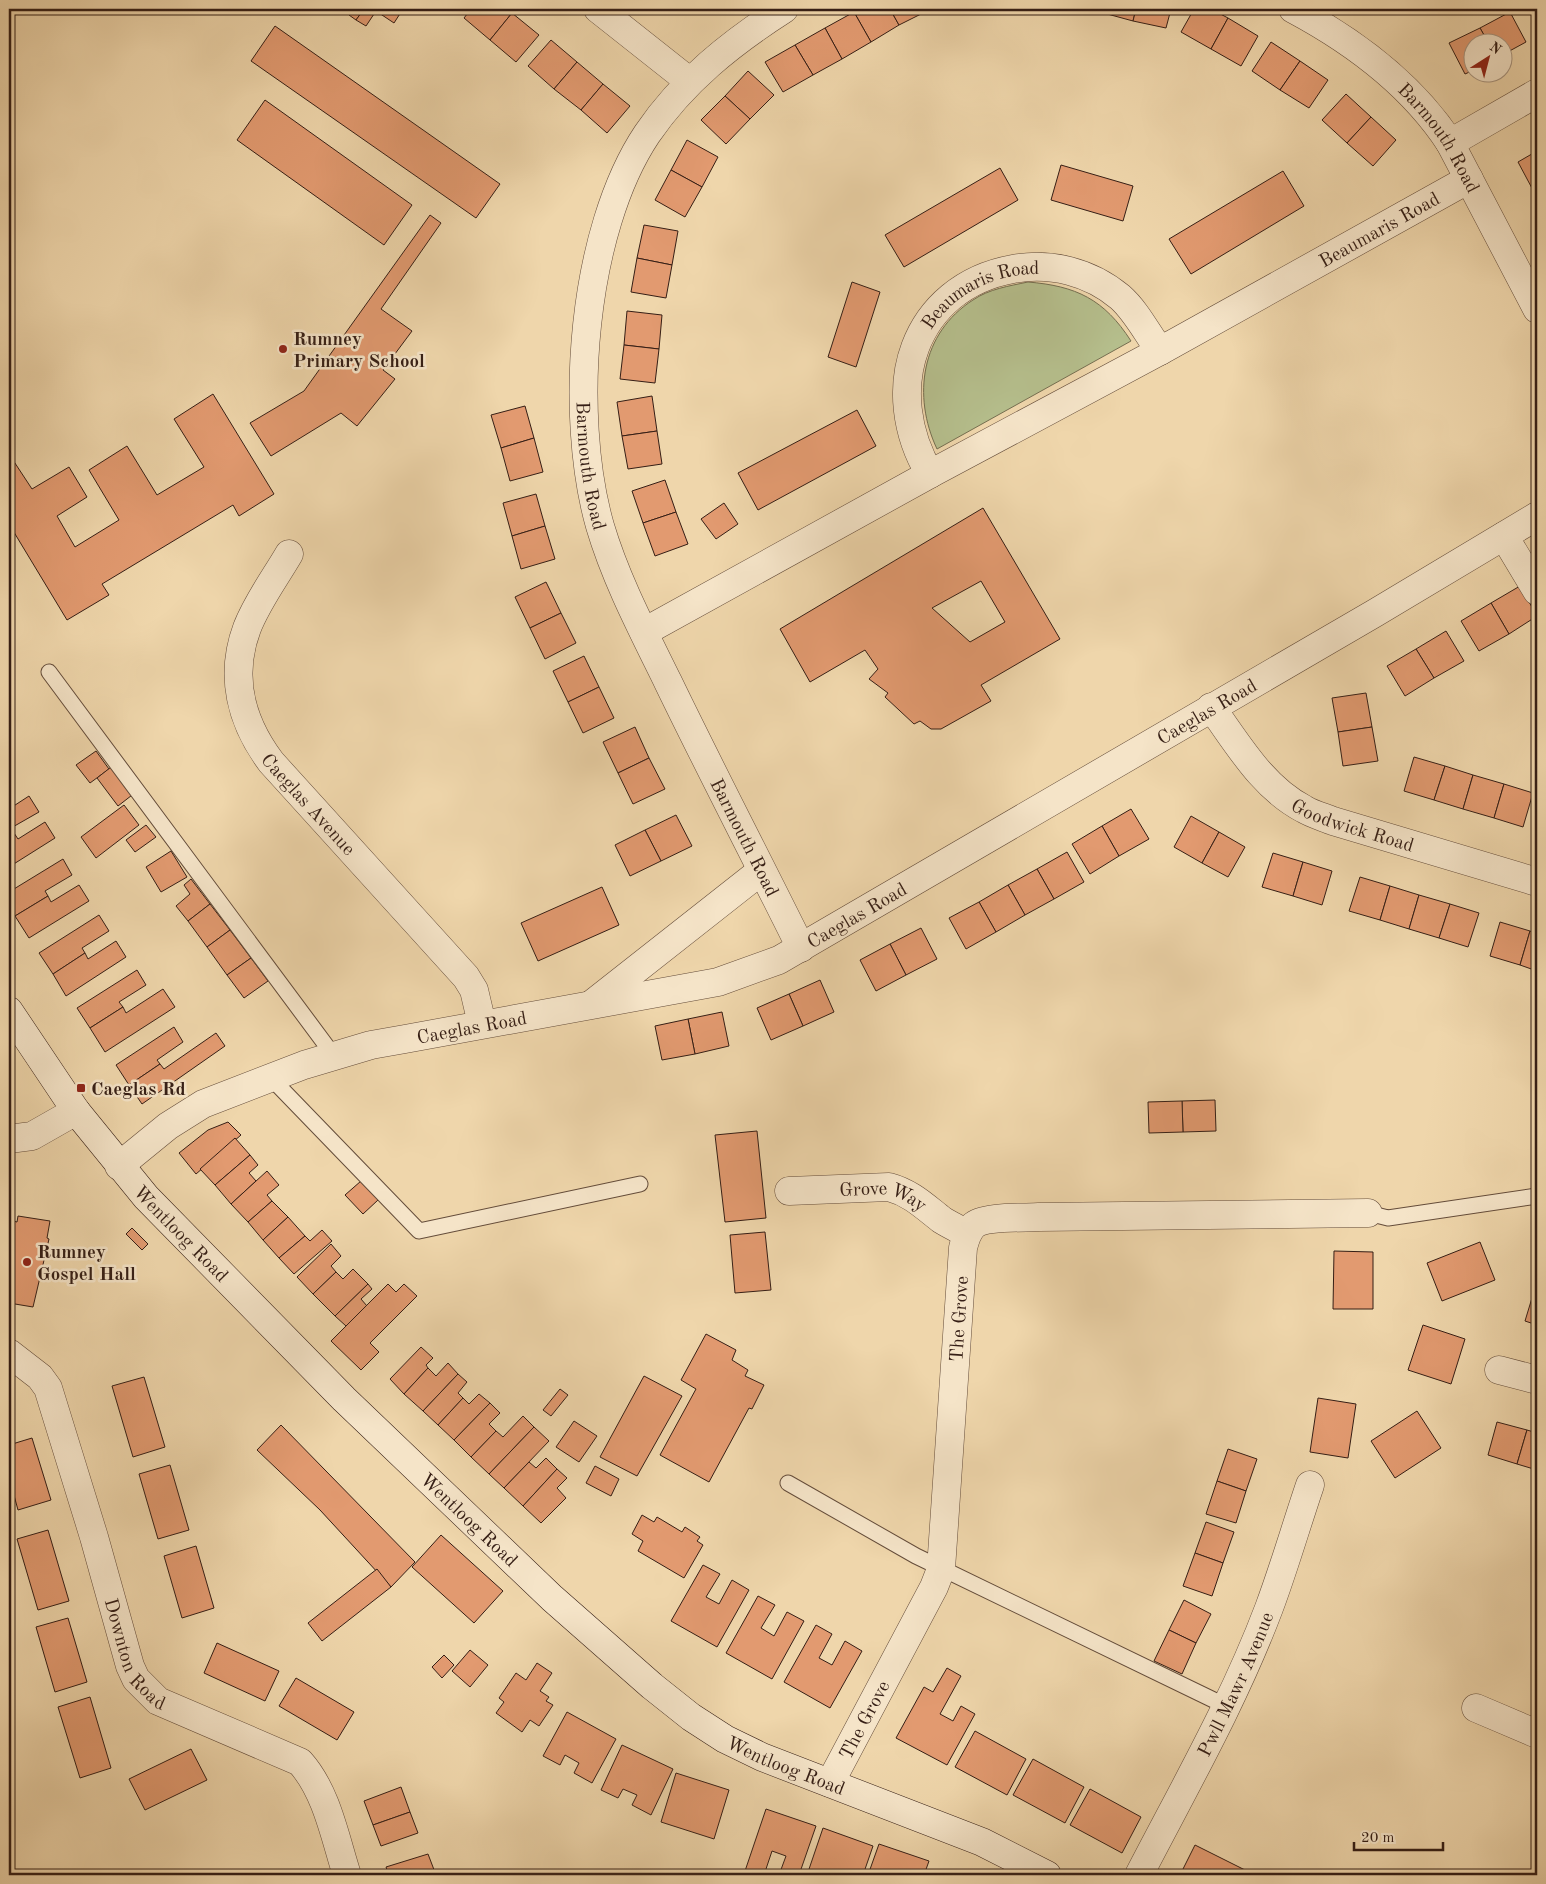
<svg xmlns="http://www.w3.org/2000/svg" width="1546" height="1884" font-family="'Old Standard TT',serif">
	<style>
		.green { fill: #b5be8c; stroke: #756e50 }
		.building { fill: #e29a70; stroke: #351e15; fill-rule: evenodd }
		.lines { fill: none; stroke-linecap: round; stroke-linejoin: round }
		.service-casing { stroke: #644c3a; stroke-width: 17 }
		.minor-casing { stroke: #644c3a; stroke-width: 29 }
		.secondary-casing { stroke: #351e15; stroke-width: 29 }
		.service { stroke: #f5e4c8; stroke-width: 15 }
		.minor { stroke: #f5e4c8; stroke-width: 28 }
		.secondary { stroke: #f5e4c8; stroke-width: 28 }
		.poi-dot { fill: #8f2418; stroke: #f5e4c8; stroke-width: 2 }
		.labels { text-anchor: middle; stroke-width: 5; stroke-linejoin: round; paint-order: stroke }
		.street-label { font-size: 19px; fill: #351e15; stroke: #f5e4c8 }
		.poi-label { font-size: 19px; font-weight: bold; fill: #351e15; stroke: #f5e4c8; text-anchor: start }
	</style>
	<rect width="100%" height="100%" fill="#efd6ab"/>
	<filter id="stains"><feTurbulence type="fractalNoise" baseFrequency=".004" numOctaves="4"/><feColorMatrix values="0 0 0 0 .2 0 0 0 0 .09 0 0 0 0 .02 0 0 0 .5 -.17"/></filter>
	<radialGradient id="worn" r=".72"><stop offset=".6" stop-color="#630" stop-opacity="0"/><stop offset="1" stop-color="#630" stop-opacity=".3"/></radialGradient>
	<path class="green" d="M 1028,282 C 1076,286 1104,299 1131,341 L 937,449 C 912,396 921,333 973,300 C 989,289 1009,286 1028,282 Z"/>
	<g class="building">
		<polygon points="353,9 364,9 356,20 349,15"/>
		<polygon points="364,9 403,9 394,23 376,11 366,26 356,20"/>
		<polygon points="471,9 507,9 512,13 490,40 464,18"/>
		<polygon points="859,9 890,9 899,25 871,42 854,12"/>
		<polygon points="890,9 925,9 927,11 899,25"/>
		<polygon points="933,9 967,9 933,14"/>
		<polygon points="1101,9 1136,9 1133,21 1100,12"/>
		<polygon points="1136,9 1171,9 1166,28 1133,21"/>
		<polygon points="1194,9 1211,9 1228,18 1211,49 1181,32"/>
		<polygon points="854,12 871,42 842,59 825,28"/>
		<polygon points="1510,12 1526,42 1504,54 1504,42 1488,42 1480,28"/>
		<polygon points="512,13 539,35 516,62 490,40"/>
		<polygon points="1228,18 1258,36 1241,66 1211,49"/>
		<polygon points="275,26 500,184 476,218 251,61"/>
		<polygon points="825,28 842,59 813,75 795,45"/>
		<polygon points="1480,28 1488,42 1474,42 1474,70 1465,74 1449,43"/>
		<polygon points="551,40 577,62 554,89 528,66"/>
		<polygon points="1271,42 1300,61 1280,90 1252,71"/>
		<polygon points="795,45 813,75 783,92 765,62"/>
		<polygon points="1300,61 1328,80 1309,108 1280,90"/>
		<polygon points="577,62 603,84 581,110 554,89"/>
		<polygon points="748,71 774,95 750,119 725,96"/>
		<polygon points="603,84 630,106 607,133 581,110"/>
		<polygon points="1346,94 1371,117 1347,143 1322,120"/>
		<polygon points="725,96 750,119 726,144 701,120"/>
		<polygon points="265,100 412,205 384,245 237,140"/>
		<polygon points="1371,117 1396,140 1373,166 1347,143"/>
		<polygon points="687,140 718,157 702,187 671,170"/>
		<polygon points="1537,151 1537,190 1534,192 1518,162"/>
		<polygon points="1061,165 1133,186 1123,221 1051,200"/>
		<polygon points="1000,168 1018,200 904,267 885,235"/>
		<polygon points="671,170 702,187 685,217 655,200"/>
		<polygon points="1283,171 1304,206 1191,274 1169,239"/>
		<polygon points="430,215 441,223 381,309 412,331 383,370 395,379 357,426 341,413 271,456 250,423 304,391"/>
		<polygon points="644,225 678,231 672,265 637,258"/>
		<polygon points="637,258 672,265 666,298 631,292"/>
		<polygon points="852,282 880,292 856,367 828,357"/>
		<polygon points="627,311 662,315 659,349 624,345"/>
		<polygon points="624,345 659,349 655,383 620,379"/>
		<polygon points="213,394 274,494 239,516 233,505 102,584 109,595 67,620 9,524 9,454 32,489 69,467 87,497 57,516 75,547 119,520 89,470 127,446 157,495 204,467 174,419"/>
		<polygon points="652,396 657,431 622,436 617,402"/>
		<polygon points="525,406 534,438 501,448 491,415"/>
		<polygon points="857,410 876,446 758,510 738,473"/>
		<polygon points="657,431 662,464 628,469 622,436"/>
		<polygon points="534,438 543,472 510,481 501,448"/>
		<polygon points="665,480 676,512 643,523 632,491"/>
		<polygon points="536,494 545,526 512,536 503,503"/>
		<polygon points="724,503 738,524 716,539 701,519"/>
		<path d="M 983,508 L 1060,639 L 981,685 L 991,701 L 941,729 L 931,729 L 920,721 L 914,724 L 885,697 L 888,693 L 869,679 L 878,669 L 865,650 L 810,682 L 780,629 ZM 981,581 L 1005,622 L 970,642 L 932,608 Z"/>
		<polygon points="676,512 688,544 655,556 643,523"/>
		<polygon points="545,526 555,559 521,569 512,536"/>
		<polygon points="546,582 561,613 530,628 515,597"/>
		<polygon points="1520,586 1537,616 1509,634 1491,603"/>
		<polygon points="1491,603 1509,634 1479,651 1461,621"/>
		<polygon points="561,613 576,643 545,659 530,628"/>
		<polygon points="1446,631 1464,661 1434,678 1416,649"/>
		<polygon points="1416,649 1434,678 1405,696 1387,666"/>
		<polygon points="584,656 599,687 568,702 553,671"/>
		<polygon points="599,687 614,718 583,733 568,702"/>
		<polygon points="1366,693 1372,727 1338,732 1332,698"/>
		<polygon points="635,727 649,758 618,773 603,742"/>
		<polygon points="1372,727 1378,761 1343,766 1338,732"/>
		<polygon points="96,751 109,769 90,783 76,765"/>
		<polygon points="1414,757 1445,766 1434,800 1404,791"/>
		<polygon points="649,758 665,789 633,804 618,773"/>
		<polygon points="115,764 136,792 118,806 97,778"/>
		<polygon points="1445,766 1473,775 1463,809 1434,800"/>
		<polygon points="1473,775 1504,784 1494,818 1463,809"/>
		<polygon points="1504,784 1533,793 1523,827 1494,818"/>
		<polygon points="29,796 39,812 11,828 14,833 9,837 9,809"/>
		<polygon points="124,805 139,825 96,858 81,837"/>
		<polygon points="1131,809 1149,839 1119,856 1102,826"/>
		<polygon points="676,815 692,846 661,861 645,830"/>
		<polygon points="1191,816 1219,832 1202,863 1174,847"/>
		<polygon points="45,822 55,838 9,867 9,837 14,833 18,839"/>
		<polygon points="146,825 156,837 135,852 126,840"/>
		<polygon points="1102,826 1119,856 1090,874 1072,844"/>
		<polygon points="645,830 661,861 630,876 615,845"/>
		<polygon points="1219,832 1245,847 1228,877 1202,863"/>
		<polygon points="171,851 187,877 161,892 146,867"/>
		<polygon points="1067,852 1084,882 1054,899 1037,869"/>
		<polygon points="1273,853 1303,862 1293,896 1262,887"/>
		<polygon points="63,859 72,875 45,891 48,896 15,916 9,906 9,892"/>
		<polygon points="1303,862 1332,871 1322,905 1293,896"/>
		<polygon points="1037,869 1054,899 1025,915 1008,885"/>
		<polygon points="1360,877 1390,886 1380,920 1349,911"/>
		<polygon points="191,879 210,904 188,921 176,906 190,894 184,885"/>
		<polygon points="79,885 89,901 29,938 15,916 48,896 51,902"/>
		<polygon points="1008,885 1025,915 996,932 979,902"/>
		<polygon points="1390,886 1419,895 1409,929 1380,920"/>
		<polygon points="602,887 619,925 538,961 521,923"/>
		<polygon points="1419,895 1450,904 1439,938 1409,929"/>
		<polygon points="979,902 996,932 966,949 949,918"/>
		<polygon points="210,904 230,930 207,947 188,921"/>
		<polygon points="1450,904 1479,913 1468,947 1439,938"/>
		<polygon points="99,915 109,931 82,948 85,953 53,974 39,953"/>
		<polygon points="1500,922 1530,931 1520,965 1490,956"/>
		<polygon points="921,928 937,959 906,975 890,944"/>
		<polygon points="230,930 251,958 227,975 207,947"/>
		<polygon points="1530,931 1537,934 1537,971 1520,965"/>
		<polygon points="116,941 126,957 66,996 53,974 85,953 88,959"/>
		<polygon points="890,944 906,975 876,991 860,960"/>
		<polygon points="251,958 268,981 244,998 227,975"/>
		<polygon points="137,970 146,985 119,1002 123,1007 90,1028 77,1008"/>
		<polygon points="820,980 834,1012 803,1026 789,994"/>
		<polygon points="163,989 175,1007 105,1052 90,1028 123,1007 126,1013"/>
		<polygon points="789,994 803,1026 771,1040 757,1008"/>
		<polygon points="722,1012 729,1046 695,1054 688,1019"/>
		<polygon points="688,1019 695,1054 662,1060 655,1026"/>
		<polygon points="174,1027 183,1042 157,1060 160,1064 129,1085 116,1065"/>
		<polygon points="216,1033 225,1046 142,1104 129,1085 160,1064 164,1069"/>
		<polygon points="1215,1100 1216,1131 1183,1132 1182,1101"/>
		<polygon points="1182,1101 1183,1132 1149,1133 1148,1102"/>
		<polygon points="228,1122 241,1135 196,1174 179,1153 208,1130"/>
		<polygon points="757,1131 766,1218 725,1222 715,1135"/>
		<polygon points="235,1138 250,1155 215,1185 200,1169"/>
		<polygon points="250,1155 258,1165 249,1173 256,1181 231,1204 215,1185"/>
		<polygon points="267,1171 279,1185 267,1195 272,1201 248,1222 231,1204"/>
		<polygon points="361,1181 378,1200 363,1214 345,1195"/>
		<polygon points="272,1201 288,1217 263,1240 248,1222"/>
		<polygon points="18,1216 50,1221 47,1238 49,1239 33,1307 9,1303 9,1220 17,1222"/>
		<polygon points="288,1217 305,1236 279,1258 263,1240"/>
		<polygon points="132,1228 148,1244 142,1250 126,1234"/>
		<polygon points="322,1230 332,1241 294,1274 279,1258 305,1236 310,1241"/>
		<polygon points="765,1232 771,1290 735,1293 730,1235"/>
		<polygon points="1480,1242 1495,1280 1442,1301 1427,1263"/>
		<polygon points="331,1244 341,1256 331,1266 336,1272 313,1294 297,1277"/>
		<polygon points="1334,1251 1373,1252 1373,1309 1333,1309"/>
		<polygon points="353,1269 368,1284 335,1316 313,1294 336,1272 343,1279"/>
		<polygon points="368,1284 372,1289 361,1299 367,1306 346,1326 335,1316"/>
		<polygon points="388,1284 396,1292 404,1284 417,1296 370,1343 379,1352 361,1370 331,1341"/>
		<polygon points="1535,1288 1537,1288 1537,1325 1525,1321"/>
		<polygon points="1423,1325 1465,1339 1451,1384 1408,1370"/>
		<polygon points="706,1334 736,1350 732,1360 748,1370 745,1376 764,1385 752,1409 749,1408 709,1482 660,1455 696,1389 681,1380"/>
		<polygon points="421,1347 433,1358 426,1365 428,1368 404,1394 390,1379"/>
		<polygon points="448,1363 458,1374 423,1411 404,1394 428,1368 436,1376"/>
		<polygon points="458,1374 467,1382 458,1393 463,1398 438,1425 423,1411"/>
		<polygon points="644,1376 682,1396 637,1476 600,1457"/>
		<polygon points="144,1377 165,1447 133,1457 112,1386"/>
		<polygon points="560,1389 568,1395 551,1416 543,1410"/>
		<polygon points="479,1394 490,1403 454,1440 438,1425 463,1398 469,1404"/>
		<polygon points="1318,1398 1356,1404 1348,1458 1310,1452"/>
		<polygon points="490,1403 500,1413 489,1424 496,1431 471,1457 454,1440"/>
		<polygon points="1417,1411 1441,1448 1395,1478 1371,1441"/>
		<polygon points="523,1416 534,1427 489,1474 471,1457 496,1431 503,1437"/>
		<polygon points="574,1421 597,1436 579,1462 556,1447"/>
		<polygon points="1497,1422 1527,1430 1517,1464 1488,1455"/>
		<polygon points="281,1425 415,1562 391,1587 320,1510 257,1450"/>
		<polygon points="534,1427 549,1441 504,1488 489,1474"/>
		<polygon points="1527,1430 1537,1433 1537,1470 1517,1464"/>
		<polygon points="32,1438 51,1500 18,1510 9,1477 9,1445"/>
		<polygon points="1228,1449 1257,1459 1246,1491 1217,1481"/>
		<polygon points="546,1458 557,1469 523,1506 504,1488 529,1462 536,1468"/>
		<polygon points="170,1465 189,1530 158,1539 139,1474"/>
		<polygon points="595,1466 619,1479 611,1496 586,1483"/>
		<polygon points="557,1469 567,1478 557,1488 566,1498 541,1523 523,1506"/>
		<polygon points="1217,1481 1246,1491 1236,1523 1206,1514"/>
		<polygon points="642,1515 654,1522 657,1517 682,1532 685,1527 700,1537 697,1541 703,1545 684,1578 638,1551 643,1541 632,1534"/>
		<polygon points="1206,1522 1234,1532 1223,1563 1195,1553"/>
		<polygon points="48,1530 69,1601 38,1610 17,1539"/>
		<polygon points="441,1535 503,1591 474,1623 412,1567"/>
		<polygon points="196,1546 214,1608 182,1618 164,1556"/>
		<polygon points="1195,1553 1223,1563 1212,1596 1183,1586"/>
		<polygon points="703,1565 720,1574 706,1597 719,1604 732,1580 749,1590 717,1647 671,1621"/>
		<polygon points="377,1569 391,1587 322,1641 308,1623"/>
		<polygon points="758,1596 775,1605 761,1628 774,1636 787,1612 804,1621 772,1679 726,1653"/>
		<polygon points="1184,1600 1211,1614 1196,1643 1169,1630"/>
		<polygon points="68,1618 87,1682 55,1692 36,1627"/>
		<polygon points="816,1625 832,1634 819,1658 832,1665 845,1641 862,1651 830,1708 784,1682"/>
		<polygon points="1169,1630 1196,1643 1182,1674 1154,1661"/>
		<polygon points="217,1643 279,1671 265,1701 204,1673"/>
		<polygon points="470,1650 488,1665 470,1687 452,1671"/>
		<polygon points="444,1655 454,1665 442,1678 432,1667"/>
		<polygon points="537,1663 552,1673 540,1691 549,1697 546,1701 553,1705 539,1726 530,1720 522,1732 496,1713 504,1702 499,1698 516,1673 526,1680"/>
		<polygon points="947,1668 961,1676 940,1714 953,1721 961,1706 975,1714 947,1765 896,1738 924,1687 933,1692"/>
		<polygon points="296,1678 354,1712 337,1740 279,1706"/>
		<polygon points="90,1697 111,1768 80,1778 58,1707"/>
		<polygon points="567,1712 616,1739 592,1783 574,1773 579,1763 565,1755 560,1765 543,1756"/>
		<polygon points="975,1731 1026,1759 1007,1795 955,1767"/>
		<polygon points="622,1745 673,1769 651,1815 632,1805 637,1795 623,1789 618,1798 601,1790"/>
		<polygon points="191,1749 207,1780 145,1810 129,1779"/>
		<polygon points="1033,1759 1084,1787 1065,1823 1013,1795"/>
		<polygon points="676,1773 729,1790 714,1839 661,1822"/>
		<polygon points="401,1787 410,1812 373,1825 364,1801"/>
		<polygon points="1090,1789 1141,1817 1122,1853 1070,1825"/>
		<polygon points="766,1809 816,1826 799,1875 779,1875 786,1856 772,1851 764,1875 745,1871"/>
		<polygon points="410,1812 418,1833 381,1846 373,1825"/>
		<polygon points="823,1828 873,1846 863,1875 841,1875 829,1871 827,1875 807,1875"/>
		<polygon points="879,1844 929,1861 924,1875 868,1875"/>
		<polygon points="1195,1845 1255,1875 1180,1875"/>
		<polygon points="428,1854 436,1875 389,1875 386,1867"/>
	</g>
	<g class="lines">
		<defs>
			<g id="service">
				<polyline points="49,672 334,1056"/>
				<polyline points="270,1077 419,1231 640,1184"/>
				<polyline points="1368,1213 1388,1218 1537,1196"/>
				<polyline points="788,1483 916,1556 1226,1706"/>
			</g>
			<g id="minor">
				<polyline points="598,9 689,81"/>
				<path id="s1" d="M 784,9 C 731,43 683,81 647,134 C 582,231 568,414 600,526 C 616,580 643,631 668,682 C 711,771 757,859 801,948"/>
				<path id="s2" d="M 1293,9 C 1353,41 1412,85 1450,143 L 1537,309"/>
				<polyline points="1450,143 1537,93"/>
				<polyline points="930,474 1160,351"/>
				<polyline points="1504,536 1537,591"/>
				<path id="s3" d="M 289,554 C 275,578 257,602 247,628 C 229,676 241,722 271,762 L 466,977 L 474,990 L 482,1024"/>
				<path id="s4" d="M 644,632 L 930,474 C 880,391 913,287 1013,269 C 1051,262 1090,272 1120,297 C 1136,311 1147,333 1160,351 L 1469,179"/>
				<path id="s5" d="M 1211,707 C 1238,744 1262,787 1304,809 C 1312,814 1323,817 1333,821 L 1537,882"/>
				<polyline points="592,1004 761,871"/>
				<polyline points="9,1139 32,1136 76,1111"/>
				<path id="s6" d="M 119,1166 L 168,1126 L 203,1104 L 304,1065 L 371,1045 L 405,1039 L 718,982 L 779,960 L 1375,613 L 1537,516"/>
				<path id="s7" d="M 789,1191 L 889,1187 C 911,1193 924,1206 942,1220 C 950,1225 959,1229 967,1234"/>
				<path id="s8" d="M 9,1353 L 40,1377 L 48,1388 L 94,1537 L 130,1666 L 136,1679 L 158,1701 L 300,1762 C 327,1792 335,1838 347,1875"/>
				<polyline points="1499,1370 1537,1380"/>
				<polyline points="1476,1708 1537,1734"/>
				<path id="s9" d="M 830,1783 L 934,1587 L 941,1569 L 963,1248 C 965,1240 967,1232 973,1226 C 983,1216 1024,1218 1039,1217 L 1368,1213"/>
				<path id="s10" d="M 1139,1875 C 1184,1788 1234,1701 1269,1608 C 1284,1568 1296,1526 1310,1485"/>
			</g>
			<g id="secondary">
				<path id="s11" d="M 9,1011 L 76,1111 L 146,1197 L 344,1399 L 552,1598 L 652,1686 L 691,1717 L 725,1739 L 762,1757 L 982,1842 L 1047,1875"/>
			</g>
		</defs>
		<use href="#service" class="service-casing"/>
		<use href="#minor" class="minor-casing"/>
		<use href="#secondary" class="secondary-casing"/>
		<use href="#service" class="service"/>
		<use href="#minor" class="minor"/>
		<use href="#secondary" class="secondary"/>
	</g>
	<g class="poi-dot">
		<circle cx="283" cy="349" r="5"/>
		<rect x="76" y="1083" width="10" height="10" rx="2.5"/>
		<circle cx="27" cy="1262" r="5"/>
	</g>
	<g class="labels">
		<g class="street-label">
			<text dy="7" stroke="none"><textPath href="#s2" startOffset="198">Barmouth Road</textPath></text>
			<text dy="7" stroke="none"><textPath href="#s4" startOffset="1022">Beaumaris Road</textPath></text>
			<text dy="7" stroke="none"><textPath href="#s4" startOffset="549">Beaumaris Road</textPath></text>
			<text dy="7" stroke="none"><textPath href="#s1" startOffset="530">Barmouth Road</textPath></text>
			<text dy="7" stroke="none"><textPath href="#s6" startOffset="1195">Caeglas Road</textPath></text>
			<text dy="7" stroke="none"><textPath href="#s3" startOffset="284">Caeglas Avenue</textPath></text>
			<text dy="7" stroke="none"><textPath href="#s5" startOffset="191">Goodwick Road</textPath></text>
			<text dy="7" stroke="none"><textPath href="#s1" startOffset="935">Barmouth Road</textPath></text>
			<text dy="7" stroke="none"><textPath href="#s6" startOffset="790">Caeglas Road</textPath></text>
			<text dy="7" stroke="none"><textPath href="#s6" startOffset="385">Caeglas Road</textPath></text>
			<text dy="7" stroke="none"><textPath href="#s7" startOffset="96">Grove Way</textPath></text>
			<text dy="7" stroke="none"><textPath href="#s11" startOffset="282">Wentloog Road</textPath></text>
			<text dy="7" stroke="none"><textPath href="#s9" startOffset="492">The Grove</textPath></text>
			<text dy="7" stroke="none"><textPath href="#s11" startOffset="688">Wentloog Road</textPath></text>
			<text dy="7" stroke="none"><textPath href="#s8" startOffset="334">Downton Road</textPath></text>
			<text dy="7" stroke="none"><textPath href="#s10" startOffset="214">Pwll Mawr Avenue</textPath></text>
			<text dy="7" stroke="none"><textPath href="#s9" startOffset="72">The Grove</textPath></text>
			<text dy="7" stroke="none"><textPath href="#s11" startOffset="1092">Wentloog Road</textPath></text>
		</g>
		<g class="poi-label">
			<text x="293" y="345">Rumney<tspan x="293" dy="22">Primary School</tspan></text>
			<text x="91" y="1095">Caeglas Rd</text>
			<text x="37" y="1258">Rumney<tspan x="37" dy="22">Gospel Hall</tspan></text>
		</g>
	</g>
	<rect width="1546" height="1884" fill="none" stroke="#efd6ab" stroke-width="30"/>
	<rect x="10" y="10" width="1526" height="1864" fill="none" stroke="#351e15" stroke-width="2.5"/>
	<rect x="15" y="15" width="1516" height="1854" fill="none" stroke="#351e15"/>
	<g transform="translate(1488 58) rotate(36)"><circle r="24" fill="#f5e4c8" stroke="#a89580"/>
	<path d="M0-4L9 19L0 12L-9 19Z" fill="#8f2418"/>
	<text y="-8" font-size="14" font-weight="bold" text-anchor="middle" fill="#351e15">N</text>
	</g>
	<path d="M1354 1842v8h89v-8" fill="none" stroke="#351e15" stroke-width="2.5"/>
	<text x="1361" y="1842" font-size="15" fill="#351e15" stroke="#f5e4c8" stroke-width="4" paint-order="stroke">20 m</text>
	<rect width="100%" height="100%" filter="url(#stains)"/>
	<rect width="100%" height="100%" fill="url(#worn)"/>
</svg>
